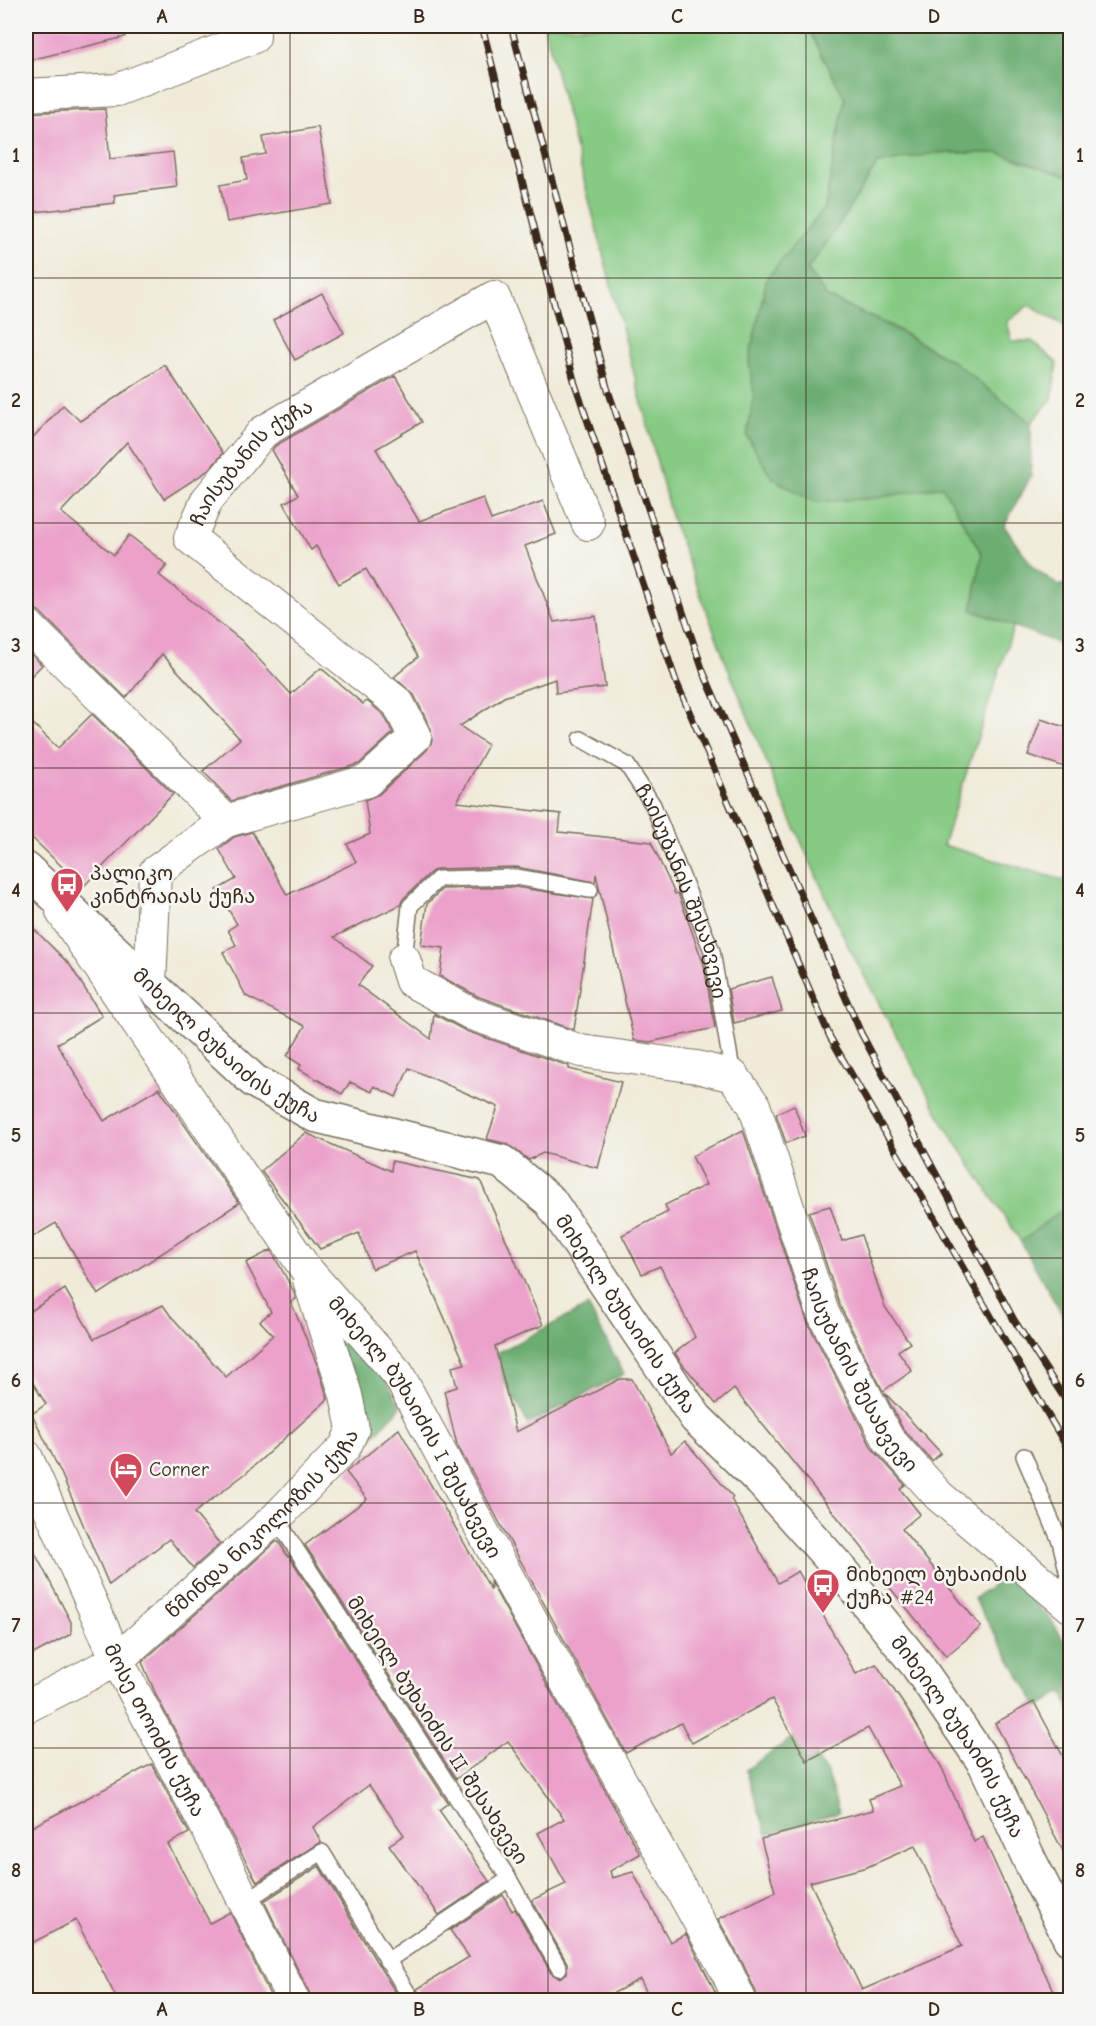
<svg xmlns="http://www.w3.org/2000/svg" width="1096" height="2026" font-family="'Comic Neue','Noto Sans Georgian',sans-serif">
	<style>
		.green { fill: #86ca84; stroke: #607a51; stroke-width: 1.5 }
		.forest { fill: #6cae72; stroke: #546c48; stroke-width: 1.5 }
		.building { fill: #eba1ca; fill-rule: evenodd }
		.lines { fill: none; stroke-linecap: round; stroke-linejoin: round }
		.service-casing { stroke: #7a6e5f; stroke-width: 18 }
		.minor-casing { stroke: #7a6e5f; stroke-width: 34 }
		.tertiary-casing { stroke: #7a6e5f; stroke-width: 36 }
		.service { stroke: #fff; stroke-width: 15 }
		.minor { stroke: #fff; stroke-width: 32 }
		.tertiary { stroke: #fff; stroke-width: 33 }
		.rail-casing { stroke: #3b2a1e; stroke-width: 7 }
		.rail { stroke: #f6f6f2; stroke-width: 4.5; stroke-dasharray: 14; stroke-linecap: butt }
		.grid { fill: none; stroke: #3b2a1e; stroke-width: 1.5; stroke-opacity: 0.55 }
		.labels { text-anchor: middle; stroke-width: 5; stroke-linejoin: round; paint-order: stroke }
		.street-label { font-size: 20px; fill: #3b2a1e; stroke: #f6f6f2 }
		.poi-label { font-size: 20px; fill: #3b2a1e; stroke: #f6f6f2; text-anchor: start }
		.neatline { fill: none; stroke: #3b2a1e; stroke-width: 2 }
		.grid-label { font-size: 20px; text-anchor: middle; font-weight: bold; fill: #3b2a1e }
	</style>
	<rect width="100%" height="100%" fill="#f6f6f2"/>
	<filter id="ink" filterUnits="userSpaceOnUse"><feTurbulence type="fractalNoise" baseFrequency=".0167" numOctaves="2"/><feDisplacementMap in="SourceGraphic" scale="12" xChannelSelector="R" yChannelSelector="G"/><feConvolveMatrix kernelMatrix="1 2 1 2 8 2 1 2 1" color-interpolation-filters="sRGB"/></filter>
	<filter id="wash" filterUnits="userSpaceOnUse"><feTurbulence type="fractalNoise" baseFrequency=".008" numOctaves="4" result="noise"/><feDisplacementMap in="SourceGraphic" scale="24" xChannelSelector="R" yChannelSelector="G"/><feGaussianBlur stdDeviation="1.35" result="paint"/><feColorMatrix in="noise" values="0 0 0 0 0 0 0 0 0 0 0 0 0 0 0 0 0 1.4 0 .05"/><feComposite in="paint" operator="in"/></filter>
	<g filter="url(#wash)">
		<rect width="100%" height="100%" fill="#f0ebd9"/>
		<g class="green">
			<polygon points="544,26 807,26 845,99 825,207 767,278 749,361 754,394 747,436 814,502 877,498 942,486 982,554 972,610 1014,625 943,845 1070,882 1070,942 1066,957 1063,1091 1070,1176 1070,1203 1021,1242 944,1124 848,946 781,797 728,668 671,516"/>
			<polygon points="935,153 999,153 1070,177 1070,329 1029,305 1007,322 1012,341 1032,341 1057,363 1052,399 1031,423 954,362 891,326 827,297 807,270 836,229 877,164"/>
		</g>
		<g class="forest">
			<polygon points="807,26 1070,26 1070,177 999,153 935,153 877,164 836,229 807,270 827,297 890,326 954,362 1031,423 1031,476 1004,526 1033,567 1059,586 1070,582 1070,648 972,610 982,554 942,486 877,498 814,502 772,478 747,436 754,394 749,361 767,278 825,207 845,99"/>
			<polygon points="1070,1203 1070,1329 1021,1242"/>
			<polygon points="330,1306 379,1367 401,1407 359,1451"/>
			<polygon points="588,1306 624,1374 528,1424 491,1356"/>
			<polygon points="1008,1575 1051,1620 1070,1651 1070,1712 1063,1691 1038,1707 974,1599"/>
			<polygon points="799,1733 826,1771 839,1812 767,1835 746,1770"/>
		</g>
		<g id="blocks">
			<g class="building">
				<polygon points="26,26 124,26 125,37 26,61"/>
				<polygon points="105,109 110,159 173,152 177,187 114,195 115,203 26,213 26,113"/>
				<polygon points="318,127 332,204 227,222 220,185 247,180 243,158 266,154 263,137"/>
				<polygon points="322,293 344,333 295,360 273,320"/>
				<polygon points="165,365 223,453 209,470 164,499 127,442 61,512 114,555 129,535 167,565 159,575 241,640 291,694 321,668 363,704 367,701 384,715 393,733 359,764 231,801 203,771 240,739 162,654 126,698 39,611 31,607 26,607 26,445 63,405 80,421"/>
				<polygon points="395,376 422,422 376,449 419,521 483,498 491,520 543,501 556,534 525,546 554,622 596,616 605,687 556,693 555,679 504,697 460,726 488,745 457,802 561,814 559,832 651,842 675,894 678,893 704,965 715,1028 650,1042 634,1040 596,874 595,882 516,867 437,869 431,872 403,899 400,905 334,937 372,966 358,985 431,1039 434,1014 466,1031 569,1066 569,1069 621,1082 598,1168 543,1153 529,1160 507,1144 487,1139 498,1107 409,1068 396,1097 374,1086 372,1092 350,1082 342,1094 299,1069 301,1065 287,1056 305,1026 246,996 223,952 236,945 228,930 237,924 217,890 236,879 219,849 234,837 252,832 287,895 356,862 347,844 370,834 365,800 379,794 427,750 432,741 431,729 414,695 394,677 418,657 366,569 339,584 316,546 311,550 284,503 298,495 272,450 275,446"/>
				<polygon points="26,649 42,665 26,681"/>
				<polygon points="92,714 173,794 83,887 26,832 26,717 58,748"/>
				<polygon points="1041,719 1071,729 1071,769 1028,755"/>
				<polygon points="515,887 593,899 574,1030 479,997 440,976 444,948 421,945 427,904 442,889"/>
				<polygon points="26,921 70,965 102,1016 57,1044 104,1121 159,1088 239,1203 98,1295 56,1223 26,1241"/>
				<polygon points="772,977 782,1011 734,1023 728,989"/>
				<polygon points="794,1105 805,1136 786,1143 776,1114"/>
				<polygon points="743,1130 807,1321 872,1448 905,1485 900,1489 920,1514 902,1529 981,1627 946,1656 872,1566 872,1560 734,1389 716,1404 680,1361 675,1353 695,1337 660,1266 642,1274 622,1235 668,1212 665,1205 706,1185 692,1156"/>
				<path d="M 306,1133 L 391,1171 L 392,1161 L 480,1180 L 543,1325 L 495,1346 L 516,1432 L 620,1379 L 632,1379 L 671,1453 L 685,1441 L 733,1497 L 731,1499 L 778,1583 L 798,1571 L 856,1674 L 876,1664 L 911,1715 L 942,1768 L 974,1842 L 983,1837 L 1053,1991 L 1032,2001 L 758,2001 L 756,1992 L 743,1964 L 718,1919 L 775,1892 L 761,1839 L 873,1810 L 869,1799 L 900,1786 L 868,1728 L 807,1761 L 772,1699 L 692,1743 L 681,1723 L 626,1753 L 457,1445 L 444,1391 L 457,1387 L 452,1367 L 465,1364 L 415,1251 L 372,1269 L 359,1233 L 320,1249 L 261,1171 ZM 915,1846 L 962,1946 L 862,1990 L 810,1882 L 867,1867 Z"/>
				<polygon points="830,1206 842,1241 861,1235 885,1307 910,1343 898,1351 912,1371 883,1391 840,1306 809,1212"/>
				<polygon points="271,1250 293,1290 296,1299 291,1302 318,1367 328,1399 245,1474 194,1513 220,1544 193,1568 169,1539 109,1585 61,1473 32,1414 46,1404 26,1372 26,1314 65,1289 94,1339 163,1305 170,1315 226,1377 273,1335 260,1321 271,1312 246,1263"/>
				<polygon points="884,1392 941,1453 932,1461 903,1429"/>
				<polygon points="399,1429 491,1590 490,1581 640,1854 610,1871 612,1878 633,1872 670,1942 686,1934 720,2001 651,2001 640,1979 599,2001 422,2001 417,1989 469,1957 450,1930 503,1895 512,1911 515,1909 551,1973 559,1978 567,1973 567,1963 532,1900 566,1884 538,1833 564,1819 508,1741 456,1779 305,1545 367,1499 346,1472"/>
				<polygon points="26,1536 71,1622 71,1634 26,1658"/>
				<polygon points="276,1542 279,1542 288,1557 289,1556 448,1803 439,1810 489,1881 439,1915 389,1845 404,1835 369,1785 313,1827 321,1842 257,1882 157,1697 142,1662"/>
				<polygon points="1034,1702 1071,1771 1071,1866 995,1723"/>
				<polygon points="152,1764 189,1833 168,1844 210,1923 230,1912 273,2001 118,2001 76,1920 26,1946 26,1830"/>
				<polygon points="319,1866 379,1966 401,2001 311,2001 309,1992 264,1901"/>
			</g>
		</g>
	</g>
	<g filter="url(#ink)">
		<use href="#blocks" fill-opacity="0" stroke="#7a6e5f" stroke-width="1.5"/>
		<g class="lines">
			<defs>
				<g id="service">
					<path id="s1" d="M 581,739 L 627,765 L 653,805 L 712,951 L 733,1076"/>
					<polyline points="404,959 410,906 438,879 516,877 590,890"/>
					<polyline points="1024,1456 1060,1541 1070,1583"/>
					<polyline points="276,1518 509,1879 559,1968"/>
					<polyline points="244,1902 322,1852 412,2000"/>
					<polyline points="387,1961 509,1879"/>
				</g>
				<g id="minor">
					<polyline points="26,95 117,90 254,37 254,26"/>
					<polyline points="26,624 226,821 155,872 150,984"/>
					<path id="s2" d="M 226,821 L 367,781 L 415,737 L 398,703 L 190,538 L 207,500 L 263,432 L 494,297 L 588,524"/>
					<path id="s3" d="M 62,912 L 305,1268 L 398,1374 L 495,1554 L 727,1972 L 740,2000"/>
					<path id="s4" d="M 404,959 L 411,981 L 472,1014 L 581,1051 L 697,1067 L 733,1076 L 754,1105 L 823,1313 L 888,1439 L 939,1496 L 1070,1606"/>
					<path id="s5" d="M 26,1456 L 117,1660 L 222,1856 L 293,2000"/>
					<path id="s6" d="M 26,1707 L 117,1660 L 276,1518 L 345,1447 L 353,1429 L 346,1395 L 309,1280"/>
				</g>
				<g id="tertiary">
					<path id="s7" d="M 26,869 L 254,1081 L 314,1115 L 502,1162 L 550,1201 L 696,1418 L 761,1481 L 838,1567 L 917,1665 L 985,1764 L 1031,1863 L 1070,1939"/>
				</g>
			</defs>
			<use href="#service" class="service-casing"/>
			<use href="#minor" class="minor-casing"/>
			<use href="#tertiary" class="tertiary-casing"/>
			<use href="#service" class="service"/>
			<use href="#minor" class="minor"/>
			<use href="#tertiary" class="tertiary"/>
			<defs>
				<g id="rail">
					<polyline points="482,26 575,384 676,681 830,1037 1070,1453"/>
					<polyline points="511,26 607,387 703,671 861,1033 1014,1320 1070,1407"/>
				</g>
			</defs>
			<use href="#rail" class="rail-casing"/>
			<use href="#rail" class="rail"/>
		</g>
	</g>
	<path class="grid" d="M 290,26 L 290,2000M 548,26 L 548,2000M 806,26 L 806,2000M 26,278 L 1070,278M 26,523 L 1070,523M 26,768 L 1070,768M 26,1013 L 1070,1013M 26,1258 L 1070,1258M 26,1503 L 1070,1503M 26,1748 L 1070,1748"/>
	<defs>
		<symbol id="bus-pin" viewBox="-11 -11 22 30"><path d="M0 17L-7.5 6A9.5 9.5 0 1 1 7.5 6Z" fill="#d1495b" stroke="#f6f6f2"/><path d="M-5-6H5V4H4V6H2V4H-2V6H-4V4H-5ZM-3.5-4V0h7V-4ZM-3.5 1.2v1.5H-2V1.2ZM2 1.2v1.5H3.5V1.2Z" fill="#fff"/></symbol>
		<symbol id="hotel-pin" viewBox="-11 -11 22 30"><path d="M0 17L-7.5 6A9.5 9.5 0 1 1 7.5 6Z" fill="#d1495b" stroke="#f6f6f2"/><path d="M-6-4.5h1.5V1H6V5H4.5V3h-9V5H-6ZM-4 0a1.8 1.8 0 1 1 3.6 0ZM.5 0V-2.5h3Q6-2.5 6 0Z" fill="#fff"/></symbol>
	</defs>
	<g fill-rule="evenodd">
		<use href="#bus-pin" x="48" y="865" width="38" height="52"/>
		<use href="#hotel-pin" x="107" y="1450" width="38" height="52"/>
		<use href="#bus-pin" x="804" y="1566" width="38" height="52"/>
	</g>
	<g class="labels">
		<g class="street-label">
			<text dy="7" stroke="none"><textPath href="#s2" startOffset="615">ჩაისუბანის ქუჩა</textPath></text>
			<text dy="7" stroke="none"><textPath href="#s1" startOffset="192">ჩაისუბანის შესახვევი</textPath></text>
			<text dy="7" stroke="none"><textPath href="#s7" startOffset="268">მიხეილ ბუხაიძის ქუჩა</textPath></text>
			<text dy="7" stroke="none"><textPath href="#s7" startOffset="772">მიხეილ ბუხაიძის ქუჩა</textPath></text>
			<text dy="7" stroke="none"><textPath href="#s4" startOffset="684">ჩაისუბანის შესახვევი</textPath></text>
			<text dy="7" stroke="none"><textPath href="#s3" startOffset="626">მიხეილ ბუხაიძის I შესახვევი</textPath></text>
			<text dy="7" stroke="none"><textPath href="#s6" startOffset="302">წმინდა ნიკოლოზის ქუჩა</textPath></text>
			<text dy="7" stroke="none"><textPath href="#s5" startOffset="303">მოსე თოიძის ქუჩა</textPath></text>
			<text transform="translate(438 1730) rotate(57)" y="7">მიხეილ ბუხაიძის II შესახვევი</text>
			<text dy="7" stroke="none"><textPath href="#s7" startOffset="1312">მიხეილ ბუხაიძის ქუჩა</textPath></text>
		</g>
		<g class="poi-label">
			<text x="90" y="880">პალიკო<tspan x="90" dy="23">კინტრაიას ქუჩა</tspan></text>
			<text x="149" y="1476">Corner</text>
			<text x="846" y="1581">მიხეილ ბუხაიძის<tspan x="846" dy="23">ქუჩა #24</tspan></text>
		</g>
	</g>
	<rect width="1096" height="2026" fill="none" stroke="#f6f6f2" stroke-width="66"/>
	<rect x="33" y="33" width="1030" height="1960" class="neatline"/>
	<g class="grid-label">
		<text x="162" y="23">A</text>
		<text x="419" y="23">B</text>
		<text x="677" y="23">C</text>
		<text x="934" y="23">D</text>
		<text x="16" y="162">1</text>
		<text x="1080" y="162">1</text>
		<text x="16" y="407">2</text>
		<text x="1080" y="407">2</text>
		<text x="16" y="652">3</text>
		<text x="1080" y="652">3</text>
		<text x="16" y="897">4</text>
		<text x="1080" y="897">4</text>
		<text x="16" y="1142">5</text>
		<text x="1080" y="1142">5</text>
		<text x="16" y="1387">6</text>
		<text x="1080" y="1387">6</text>
		<text x="16" y="1632">7</text>
		<text x="1080" y="1632">7</text>
		<text x="16" y="1877">8</text>
		<text x="1080" y="1877">8</text>
		<text x="162" y="2016">A</text>
		<text x="419" y="2016">B</text>
		<text x="677" y="2016">C</text>
		<text x="934" y="2016">D</text>
	</g>
</svg>
